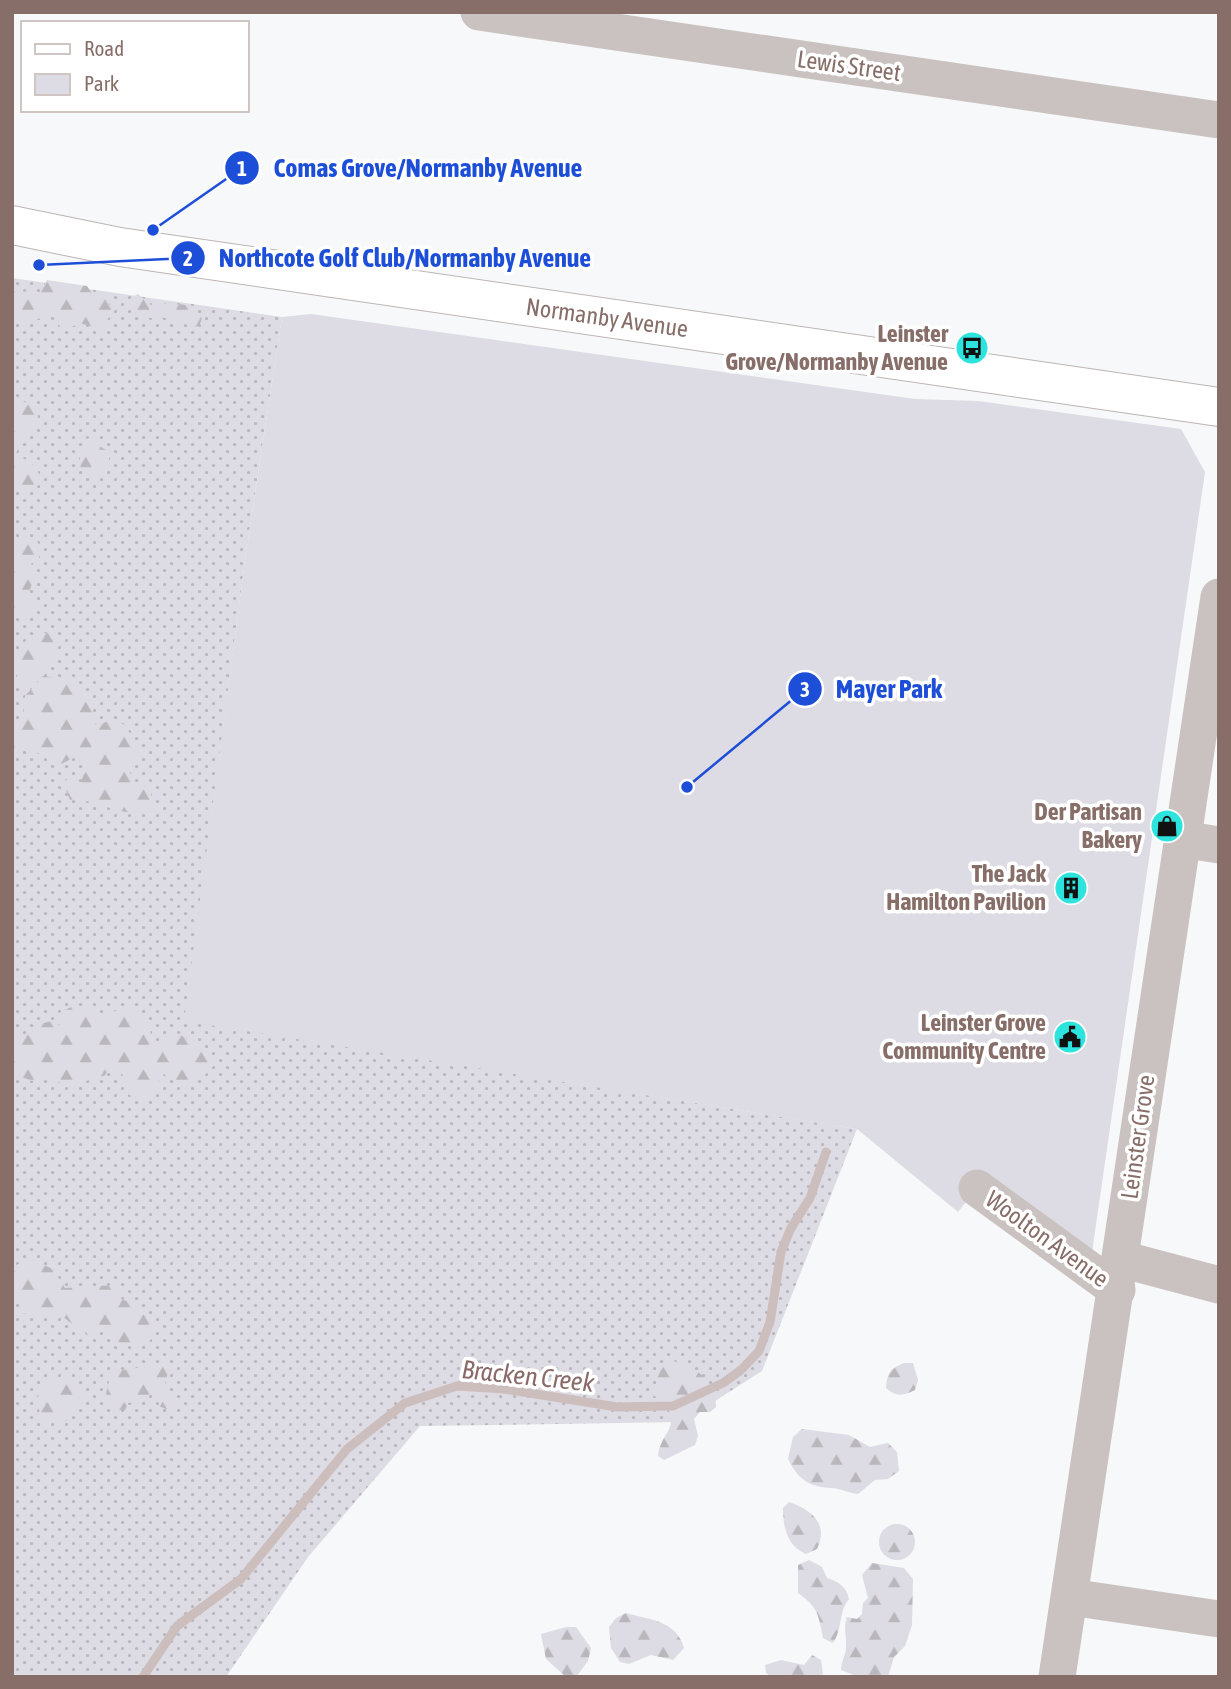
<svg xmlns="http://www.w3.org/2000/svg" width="1231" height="1689" font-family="'Asap Condensed',sans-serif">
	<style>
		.grass { fill: url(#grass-dots) }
		.forest { fill: url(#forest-firs) }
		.green { fill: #dddbe3 }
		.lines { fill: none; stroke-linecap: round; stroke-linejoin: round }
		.stream { stroke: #cdbebe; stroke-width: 9 }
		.major-casing { stroke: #bdb5b4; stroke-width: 40 }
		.minor { stroke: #c9c2c0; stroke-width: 37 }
		.major { stroke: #fff; stroke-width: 38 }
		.labels { text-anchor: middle; stroke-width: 7; stroke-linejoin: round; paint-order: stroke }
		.street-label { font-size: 24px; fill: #886e68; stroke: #fff }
		.poi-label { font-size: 24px; font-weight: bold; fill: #886e68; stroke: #fff; text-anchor: end }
		.water-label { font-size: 26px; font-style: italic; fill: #8a6969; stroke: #fff }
		.leader { fill: none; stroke: #1d4ed8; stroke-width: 2.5 }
		.callout-dot { fill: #1d4ed8; stroke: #fff; stroke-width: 2.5 }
		.mark-label { font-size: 21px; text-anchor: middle; font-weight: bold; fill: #fff }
		.callout-label { font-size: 26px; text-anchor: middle; font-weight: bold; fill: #1d4ed8; stroke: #fff; stroke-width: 7; stroke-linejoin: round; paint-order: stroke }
	</style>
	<defs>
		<pattern id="grass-dots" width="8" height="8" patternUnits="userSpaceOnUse" patternTransform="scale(1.75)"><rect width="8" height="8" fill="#dddbe3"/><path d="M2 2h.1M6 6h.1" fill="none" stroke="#b9b6bc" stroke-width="1.8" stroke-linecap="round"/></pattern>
		<pattern id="forest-firs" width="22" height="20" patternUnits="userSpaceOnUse" patternTransform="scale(1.75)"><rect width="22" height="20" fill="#dddbe3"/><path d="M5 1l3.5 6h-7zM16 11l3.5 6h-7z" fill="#b9b6bc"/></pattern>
	</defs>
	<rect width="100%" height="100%" fill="#f7f8f9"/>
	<polygon class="grass" points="12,278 282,317 246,553 185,1020 857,1129 762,1371 682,1422 420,1426 308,1557 226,1677 12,1677"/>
	<g class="forest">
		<path d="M 47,280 L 87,286 L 91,292 L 106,295 L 112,311 L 103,329 L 79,323 L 68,329 L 61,328 L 55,320 L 58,311 C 47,318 25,324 13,318 L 12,291 L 33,292 L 37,297 Z"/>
		<path d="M 138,294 L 154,307 L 161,301 L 170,307 C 181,300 195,308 202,318 L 199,326 L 193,327 L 168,318 L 139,318 L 129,308 L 131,298 Z"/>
		<path d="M 12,398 C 57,409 33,430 16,453 L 36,467 L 41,479 L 37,487 L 16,492 L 12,499 Z"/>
		<path d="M 88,438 L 110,453 L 107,471 L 102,476 L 84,475 C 76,462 81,451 88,438 Z"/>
		<polygon points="24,537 37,541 41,548 39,558 31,564 36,573 29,592 34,603 31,613 12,618 12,538"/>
		<path d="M 48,633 L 56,642 L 57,653 L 51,663 L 26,685 L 19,683 L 13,662 C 25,644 23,633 48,633 Z"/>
		<path d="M 43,676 C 62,679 84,680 91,701 C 94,712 90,718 98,727 L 107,721 L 123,724 L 140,746 L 138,762 L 126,766 L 136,783 L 151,789 L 152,811 C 122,820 98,798 70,800 L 63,782 L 68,779 L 81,784 L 86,762 L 85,752 L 57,766 L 32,749 L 12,749 L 12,724 L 23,721 L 25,696 Z"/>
		<path d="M 75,1005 L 85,1007 L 104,1020 C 108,1017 114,1011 119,1009 C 137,1004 151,1022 151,1037 L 157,1043 L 177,1033 L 211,1053 L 214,1065 L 204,1076 L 183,1086 L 157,1070 L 159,1084 L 151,1096 L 140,1098 L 129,1095 L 128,1082 L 121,1073 L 109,1070 L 104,1076 L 93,1077 L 74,1089 L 44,1076 L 32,1081 L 12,1073 L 12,1037 L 22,1038 C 30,1027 38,1024 52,1021 L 56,1026 L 60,1024 L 59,1013 Z"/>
		<path d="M 28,1258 L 53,1269 L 65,1288 L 116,1285 L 122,1300 C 142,1303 165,1324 148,1343 L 139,1341 L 126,1347 L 110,1337 L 105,1328 L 99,1328 L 93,1335 L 87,1335 L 63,1317 L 58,1306 L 56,1313 L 47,1316 L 20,1313 L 21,1301 L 13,1295 L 12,1268 Z"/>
		<path d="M 670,1360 C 693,1366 717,1379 716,1407 L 710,1412 L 700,1412 L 694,1419 L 698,1436 L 695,1445 L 664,1460 L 658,1456 C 662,1428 681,1432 664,1400 L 654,1396 L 660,1367 Z"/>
		<path d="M 904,1363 L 913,1363 L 918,1380 L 915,1390 C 903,1396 896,1397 886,1388 C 887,1373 890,1369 904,1363 Z"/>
		<polygon points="164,1364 168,1371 164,1389 176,1406 166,1409 159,1406 158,1394 152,1393 137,1402 128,1403 125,1410 111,1410 104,1404 110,1376 117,1371"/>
		<path d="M 61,1378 L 83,1389 C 83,1405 74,1418 59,1425 L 42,1419 L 36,1400 C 43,1388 47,1380 61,1378 Z"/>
		<path d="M 802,1429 L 849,1435 L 870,1447 L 888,1443 L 897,1452 L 899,1471 L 888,1479 L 875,1480 L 858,1494 C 849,1493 839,1488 831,1488 C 809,1487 798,1479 788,1459 L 793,1437 Z"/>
		<path d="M 789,1502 C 812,1510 829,1524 817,1549 L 806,1554 C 787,1546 783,1527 783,1508 Z"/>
		<circle cx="897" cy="1542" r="18"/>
		<path d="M 809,1560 L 822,1567 L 827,1578 C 839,1582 846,1586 849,1599 C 838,1612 843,1629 833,1643 L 823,1638 C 819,1616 818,1607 798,1593 L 798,1565 Z"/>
		<path d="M 872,1563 L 904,1568 L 913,1579 L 912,1625 L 905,1646 L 894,1657 L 888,1677 L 859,1677 L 841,1670 C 841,1661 846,1655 846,1647 C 847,1636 843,1628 847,1617 L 857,1619 L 862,1614 L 863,1603 L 868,1598 L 862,1575 Z"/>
		<path d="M 626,1613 C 650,1620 676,1620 684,1648 L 673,1660 L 651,1655 L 629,1664 L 620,1662 L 611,1648 L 609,1627 L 616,1618 Z"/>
		<polygon points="566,1627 576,1627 591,1648 588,1661 576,1677 566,1677 546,1659 541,1634"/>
		<polygon points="812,1655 821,1660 823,1674 817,1677 771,1677 766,1673 765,1665 781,1660 804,1665"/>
	</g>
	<polygon class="green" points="311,314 915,399 978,401 1181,429 1205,472 1092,1252 986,1176 958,1212 857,1129 184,1021 246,553 282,317"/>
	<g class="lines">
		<polyline class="stream" points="143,1677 177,1626 241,1579 347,1449 405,1403 457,1386 504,1389 617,1407 673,1406 723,1383 741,1370 759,1351 770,1322 781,1252 791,1228 810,1198 826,1152"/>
		<defs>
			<polyline id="major" points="12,225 120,247 1219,407"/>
		</defs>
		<use href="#major" class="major-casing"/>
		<g class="minor">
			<polyline points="479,12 1219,120"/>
			<polyline points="1182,839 1219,845"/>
			<polyline points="977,1188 1117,1290"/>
			<polyline points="1121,1259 1219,1285"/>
			<polyline points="1070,1597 1219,1619"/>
			<polyline points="1057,1677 1219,597"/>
		</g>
		<use href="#major" class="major"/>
	</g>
	<defs>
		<symbol id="bus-disc" viewBox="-11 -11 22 22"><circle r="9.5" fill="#2de3de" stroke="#fff"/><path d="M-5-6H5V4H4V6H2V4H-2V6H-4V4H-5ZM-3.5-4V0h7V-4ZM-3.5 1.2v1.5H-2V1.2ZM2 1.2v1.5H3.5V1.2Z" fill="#111"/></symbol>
		<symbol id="shop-disc" viewBox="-11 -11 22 22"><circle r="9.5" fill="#2de3de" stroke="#fff"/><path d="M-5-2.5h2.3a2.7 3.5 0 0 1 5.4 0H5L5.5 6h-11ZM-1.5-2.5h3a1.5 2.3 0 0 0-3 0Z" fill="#111"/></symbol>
		<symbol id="building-disc" viewBox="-11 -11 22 22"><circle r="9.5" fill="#2de3de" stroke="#fff"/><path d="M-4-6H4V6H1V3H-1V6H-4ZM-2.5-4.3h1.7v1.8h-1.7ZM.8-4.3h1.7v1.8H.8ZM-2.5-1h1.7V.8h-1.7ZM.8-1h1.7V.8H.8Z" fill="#111"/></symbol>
		<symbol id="civic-disc" viewBox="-11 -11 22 22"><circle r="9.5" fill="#2de3de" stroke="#fff"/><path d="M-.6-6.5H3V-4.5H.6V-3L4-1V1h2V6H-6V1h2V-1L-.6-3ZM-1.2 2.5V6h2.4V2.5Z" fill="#111"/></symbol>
	</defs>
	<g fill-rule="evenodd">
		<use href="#bus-disc" x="953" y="329" width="38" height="38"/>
		<use href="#shop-disc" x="1148" y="807" width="38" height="38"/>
		<use href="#building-disc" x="1052" y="869" width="38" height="38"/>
		<use href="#civic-disc" x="1051" y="1018" width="38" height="38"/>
	</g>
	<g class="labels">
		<g class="street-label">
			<text transform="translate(849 66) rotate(8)" y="8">Lewis Street</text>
			<text transform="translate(607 318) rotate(8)" y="8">Normanby Avenue</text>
			<text transform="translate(1138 1137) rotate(-82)" y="8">Leinster Grove</text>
			<text transform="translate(1047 1239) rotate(36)" y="8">Woolton Avenue</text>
		</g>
		<g class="poi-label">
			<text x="948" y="342">Leinster<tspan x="948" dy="28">Grove/Normanby Avenue</tspan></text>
			<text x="1142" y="820">Der Partisan<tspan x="1142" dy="28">Bakery</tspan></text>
			<text x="1046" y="882">The Jack<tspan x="1046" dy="28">Hamilton Pavilion</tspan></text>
			<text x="1046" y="1031">Leinster Grove<tspan x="1046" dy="28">Community Centre</tspan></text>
		</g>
		<g class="water-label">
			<text transform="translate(528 1376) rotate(6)" y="9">Bracken Creek</text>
		</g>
	</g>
	<path class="leader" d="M153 230L242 168M39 265L188 258M687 787L805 689"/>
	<g class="callout-dot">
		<circle cx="153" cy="230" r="7"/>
		<circle cx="39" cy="265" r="7"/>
		<circle cx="687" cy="787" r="7"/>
		<circle cx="242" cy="168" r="18"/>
		<circle cx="188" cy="258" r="18"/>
		<circle cx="805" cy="689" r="18"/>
	</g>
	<g class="mark-label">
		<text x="242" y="176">1</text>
		<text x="188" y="266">2</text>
		<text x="805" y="697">3</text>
	</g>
	<g class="callout-label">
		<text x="428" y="177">Comas Grove/Normanby Avenue</text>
		<text x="405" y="267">Northcote Golf Club/Normanby Avenue</text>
		<text x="889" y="698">Mayer Park</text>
	</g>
	<rect width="1231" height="1689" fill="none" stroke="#886e68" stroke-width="28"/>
	<rect x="21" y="21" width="228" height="91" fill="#ffffff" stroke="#cfc5c3" stroke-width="2"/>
	<rect x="35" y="44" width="35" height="10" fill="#ffffff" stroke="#cfc5c3" stroke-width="2"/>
	<text x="84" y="56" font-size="21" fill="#886e68">Road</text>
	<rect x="35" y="74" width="35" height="21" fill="#dddbe3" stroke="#cfc5c3" stroke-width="2"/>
	<text x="84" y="91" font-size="21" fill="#886e68">Park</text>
</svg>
